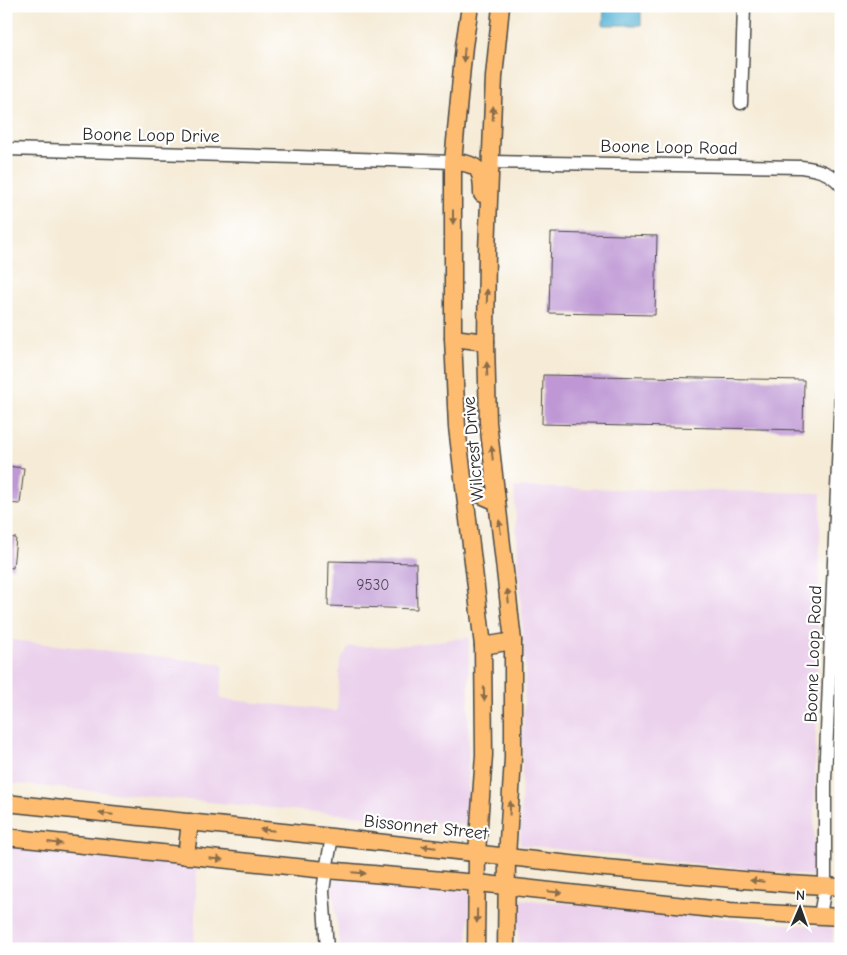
<svg xmlns="http://www.w3.org/2000/svg" width="847" height="955" font-family="'Comic Neue',sans-serif">
	<style>
		.built { fill: #ebd1ec }
		.water { fill: #59b4d6; stroke: #427080 }
		.building { fill: #be97d4 }
		.lines { fill: none; stroke-linecap: round; stroke-linejoin: round }
		.minor-casing { stroke: #494845; stroke-width: 15 }
		.major-casing { stroke: #494845; stroke-width: 19 }
		.minor { stroke: #fff; stroke-width: 12 }
		.major { stroke: #fdbc6f; stroke-width: 16 }
		.oneway { fill: #8a6c4a }
		.labels { text-anchor: middle; stroke-width: 4.5; stroke-linejoin: round; paint-order: stroke }
		.number-label { font-size: 15px; fill: #504655 }
		.street-label { font-size: 18px; fill: #2b2b2b; stroke: #fff }
	</style>
	<rect width="100%" height="100%" fill="#fff"/>
	<filter id="ink" filterUnits="userSpaceOnUse"><feTurbulence type="fractalNoise" baseFrequency=".02" numOctaves="2"/><feDisplacementMap in="SourceGraphic" scale="10" xChannelSelector="R" yChannelSelector="G"/><feConvolveMatrix kernelMatrix="1 2 1 2 8 2 1 2 1" color-interpolation-filters="sRGB"/></filter>
	<filter id="wash" filterUnits="userSpaceOnUse"><feTurbulence type="fractalNoise" baseFrequency=".0096" numOctaves="4" result="noise"/><feDisplacementMap in="SourceGraphic" scale="20" xChannelSelector="R" yChannelSelector="G"/><feGaussianBlur stdDeviation="1.12" result="paint"/><feColorMatrix in="noise" values="0 0 0 0 0 0 0 0 0 0 0 0 0 0 0 0 0 1.4 0 .05"/><feComposite in="paint" operator="in"/></filter>
	<g filter="url(#wash)">
		<rect width="100%" height="100%" fill="#f5ebd6"/>
		<g class="built">
			<polygon points="514,487 821,493 813,876 520,845 525,667"/>
			<polygon points="469,637 468,789 466,825 293,810 6,783 6,694 12,640 223,664 220,699 337,711 340,662 349,647 410,645"/>
			<polygon points="841,709 841,868 836,868"/>
			<polygon points="6,844 197,862 194,949 6,949"/>
			<polygon points="332,879 470,891 468,949 340,949"/>
			<polygon points="519,899 833,928 833,949 518,949"/>
		</g>
		<polygon class="water" points="604,6 641,6 641,25 603,25"/>
		<g id="blocks">
			<g class="building">
				<polygon points="551,233 657,236 655,315 549,313"/>
				<polygon points="543,375 804,380 803,430 542,424"/>
				<polygon points="6,466 24,468 20,504 6,503"/>
				<polygon points="6,537 16,538 13,568 6,567"/>
				<polygon points="329,561 416,563 417,609 328,606"/>
			</g>
		</g>
	</g>
	<g filter="url(#ink)">
		<use href="#blocks" fill-opacity="0" stroke="#494845" stroke-width="1"/>
		<g class="lines">
			<defs>
				<g id="minor">
					<polyline points="741,103 744,6"/>
					<polyline points="6,149 296,157 453,162"/>
					<path d="M 491,162 L 801,167 C 817,169 830,172 841,185"/>
					<polyline points="820,916 825,886 825,780 841,392"/>
					<polyline points="327,949 323,891 326,870 332,837"/>
				</g>
				<g id="major">
					<polyline points="470,6 464,46 453,162 453,338 457,427 483,646 484,755 477,853 476,949"/>
					<polyline points="501,6 494,77 487,250 486,342 488,422 513,641 513,758 507,857 506,949"/>
					<path d="M 453,162 C 479,163 482,170 482,194"/>
					<polyline points="453,338 486,342"/>
					<polyline points="465,488 497,502"/>
					<polyline points="483,646 513,641"/>
					<polyline points="6,803 332,837 606,868 790,884 841,887"/>
					<polyline points="6,837 326,870 478,883 730,911 841,917"/>
					<polyline points="186,856 190,822"/>
				</g>
			</defs>
			<use href="#minor" class="minor-casing"/>
			<use href="#major" class="major-casing"/>
			<use href="#minor" class="minor"/>
			<use href="#major" class="major"/>
		</g>
		<defs><path id="oneway-solid" d="M-6-.8H1V-3.2L6.5 0L1 3.2V.8H-6Z" transform="scale(1.25)"/></defs>
		<g class="oneway">
			<use href="#oneway-solid" transform="translate(464 55) rotate(95)"/>
			<use href="#oneway-solid" transform="translate(493 113) rotate(-88)"/>
			<use href="#oneway-solid" transform="translate(453 217) rotate(90)"/>
			<use href="#oneway-solid" transform="translate(487 296) rotate(-89)"/>
			<use href="#oneway-solid" transform="translate(487 369) rotate(-92)"/>
			<use href="#oneway-solid" transform="translate(492 453) rotate(-96)"/>
			<use href="#oneway-solid" transform="translate(500 527) rotate(-97)"/>
			<use href="#oneway-solid" transform="translate(508 596) rotate(-96)"/>
			<use href="#oneway-solid" transform="translate(484 694) rotate(89)"/>
			<use href="#oneway-solid" transform="translate(510 808) rotate(-86)"/>
			<use href="#oneway-solid" transform="translate(106 814) rotate(-174)"/>
			<use href="#oneway-solid" transform="translate(267 830) rotate(-174)"/>
			<use href="#oneway-solid" transform="translate(55 843) rotate(7)"/>
			<use href="#oneway-solid" transform="translate(429 847) rotate(-174)"/>
			<use href="#oneway-solid" transform="translate(216 859) rotate(6)"/>
			<use href="#oneway-solid" transform="translate(359 873) rotate(5)"/>
			<use href="#oneway-solid" transform="translate(757 881) rotate(-174)"/>
			<use href="#oneway-solid" transform="translate(555 892) rotate(6)"/>
			<use href="#oneway-solid" transform="translate(477 916) rotate(91)"/>
		</g>
	</g>
	<g class="labels">
		<g class="number-label">
			<text x="373" y="590">9530</text>
		</g>
		<g class="street-label">
			<text transform="translate(151 135) rotate(1)" y="6">Boone Loop Drive</text>
			<text transform="translate(669 147) rotate(1)" y="6">Boone Loop Road</text>
			<text transform="translate(473 449) rotate(-95)" y="6">Wilcrest Drive</text>
			<text transform="translate(813 654) rotate(-88)" y="6">Boone Loop Road</text>
			<text transform="translate(426 827) rotate(6)" y="6">Bissonnet Street</text>
		</g>
	</g>
	<rect width="847" height="955" fill="none" stroke="#fff" stroke-width="25"/>
	<g transform="translate(800 908) rotate(2)" stroke="#ffffff" stroke-width="4" paint-order="stroke">
	<path d="M0-4L9 19L0 12L-9 19Z" fill="#2b2b2b"/>
	<text y="-8" font-size="14" font-weight="bold" text-anchor="middle" fill="#2b2b2b">N</text>
	</g>
</svg>
